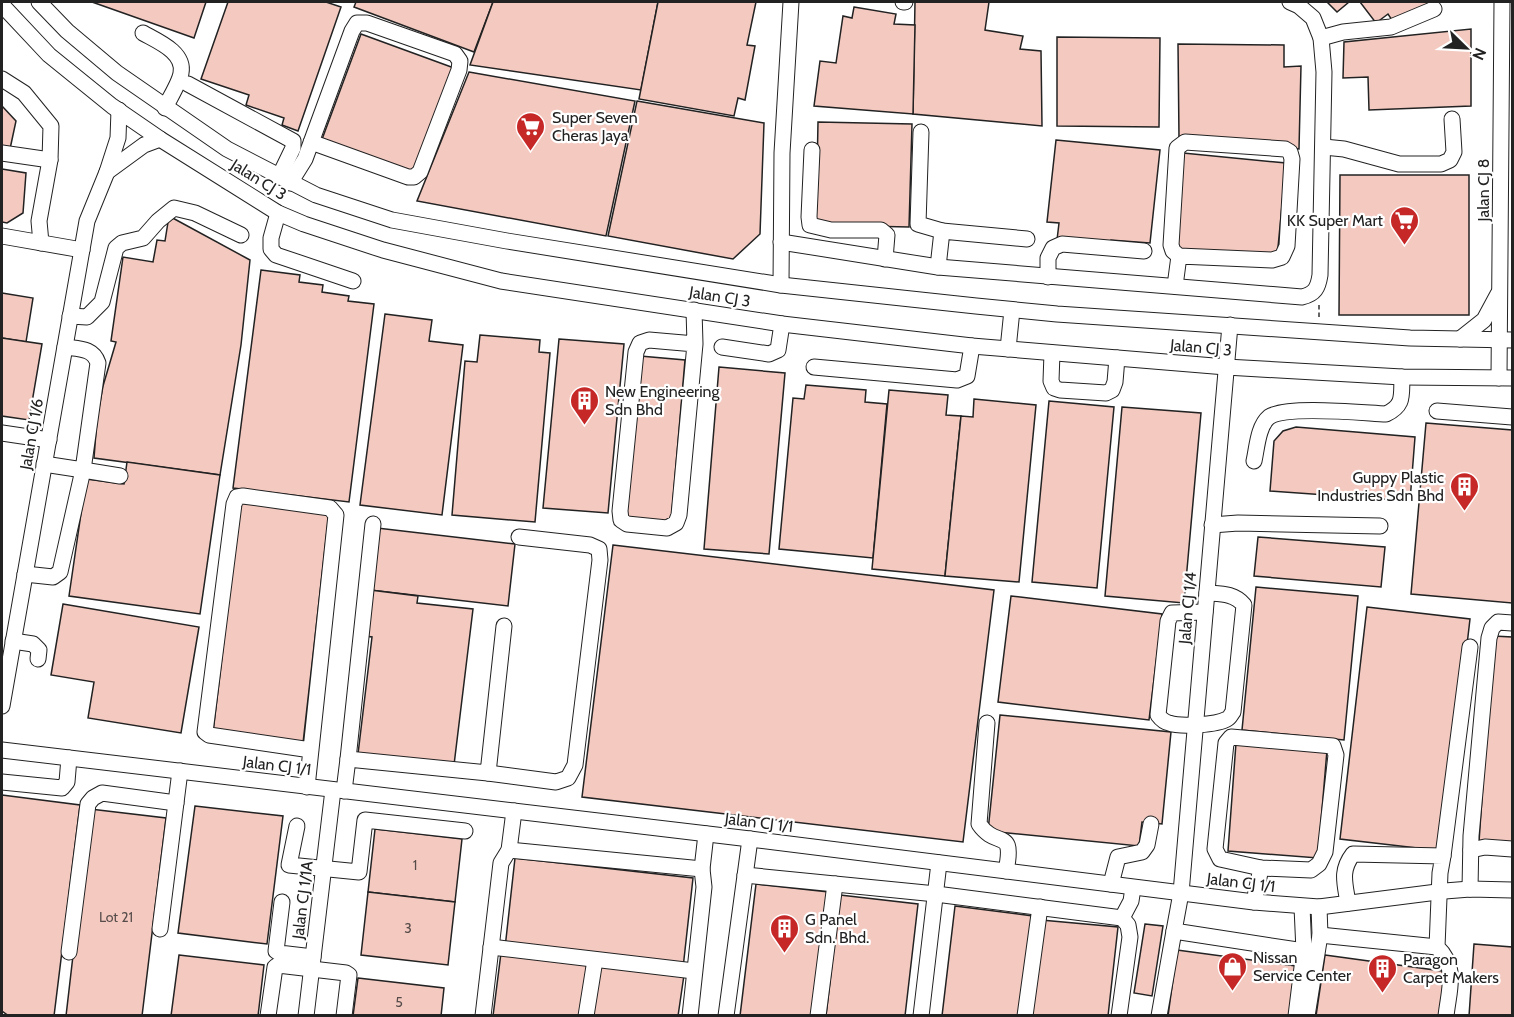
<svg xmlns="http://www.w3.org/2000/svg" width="1514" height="1017" font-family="Cabin,sans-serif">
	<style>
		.building { fill: #f3c9c0; stroke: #222; stroke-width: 1.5 }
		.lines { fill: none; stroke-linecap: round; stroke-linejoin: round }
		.minor-casing { stroke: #222; stroke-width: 17 }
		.path { stroke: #646464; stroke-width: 2; stroke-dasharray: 4.5 3; stroke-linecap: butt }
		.minor { stroke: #fff; stroke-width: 15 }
		.labels { text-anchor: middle; stroke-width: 4.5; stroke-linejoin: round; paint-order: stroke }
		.number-label { font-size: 14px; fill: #564c4a }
		.poi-label { font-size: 16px; fill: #222; stroke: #fff; text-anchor: start }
		.street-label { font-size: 16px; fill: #222; stroke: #fff }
	</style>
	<rect width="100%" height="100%" fill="#fff"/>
	<g class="building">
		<polygon points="92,2 206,2 194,38"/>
		<polygon points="228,2 326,2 341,7 298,131 282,125 284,118 246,105 249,95 201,79"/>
		<polygon points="356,2 493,2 474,52 354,7"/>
		<polygon points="493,2 658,2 641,90 470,65"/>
		<polygon points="658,2 756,2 747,45 755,46 745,100 738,98 734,116 639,99"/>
		<polygon points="915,2 989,2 985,30 1023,36 1020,49 1041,51 1042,126 913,114"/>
		<polygon points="1327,2 1349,2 1337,12"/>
		<polygon points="1360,2 1430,2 1396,26 1388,14 1376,23"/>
		<polygon points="854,7 896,14 894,24 915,25 913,114 814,106 820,61 836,63 843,16 852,18"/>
		<polygon points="1471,29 1471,106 1369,110 1368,77 1343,78 1344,42"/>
		<polygon points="361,34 454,68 415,176 321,142"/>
		<polygon points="1057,37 1160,38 1159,127 1057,126"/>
		<polygon points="1178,44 1284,45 1284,67 1301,66 1299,149 1179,138"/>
		<polygon points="469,72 635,101 606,236 417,201"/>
		<polygon points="637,101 764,123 760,234 733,259 608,236"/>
		<polygon points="2,106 16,121 10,149 2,147"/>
		<polygon points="818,122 912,124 909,227 816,225"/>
		<polygon points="1056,140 1160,150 1150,243 1111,240 1111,246 1057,240 1059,223 1047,222"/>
		<polygon points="1183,153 1286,163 1277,258 1174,248"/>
		<polygon points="2,169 26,173 23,213 7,223 2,222"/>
		<polygon points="1340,175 1469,175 1469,315 1339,315"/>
		<polygon points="169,216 250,260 241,345 220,475 94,458 97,419 103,386 116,342 111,341 123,257 153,262 157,240 165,241"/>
		<polygon points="261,270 300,275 299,282 323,285 322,292 349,296 348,301 374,304 349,502 233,488"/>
		<polygon points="2,293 33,298 26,342 2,338"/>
		<polygon points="385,314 432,320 429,341 463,345 442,515 360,505"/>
		<polygon points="480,335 540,340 539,352 550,353 535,522 452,515 465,361 477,362"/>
		<polygon points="2,338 42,344 29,420 2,416"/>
		<polygon points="559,339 624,344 608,513 543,508"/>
		<polygon points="640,356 685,360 671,523 626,519"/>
		<polygon points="719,367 785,373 769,554 704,549"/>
		<polygon points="806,385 866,390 865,402 887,404 873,558 779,549 793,398 804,399"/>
		<polygon points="889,390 948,395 946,415 961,416 945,576 872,569"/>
		<polygon points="974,399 1036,405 1019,582 945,576 961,416 973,417"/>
		<polygon points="1049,401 1114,407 1097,588 1032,582"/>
		<polygon points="1122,407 1201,413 1184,603 1105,596"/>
		<polygon points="1426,423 1512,430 1512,603 1411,594"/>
		<polygon points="1296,427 1415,437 1410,501 1270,491 1274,441 1283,431"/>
		<polygon points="127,462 220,475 200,614 69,596 86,479 124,484"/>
		<polygon points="240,503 329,513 303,743 213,733"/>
		<polygon points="377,528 515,544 508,606 370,590"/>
		<polygon points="1258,537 1385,547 1381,587 1254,576"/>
		<polygon points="613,545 994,590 963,842 582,797"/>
		<polygon points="1256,587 1358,596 1344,740 1242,730"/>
		<polygon points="370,590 418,596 417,603 473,609 454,765 358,754 372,637 365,636"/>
		<polygon points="1011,596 1162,614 1149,720 998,702"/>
		<polygon points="63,604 199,627 181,733 88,718 94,682 51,675"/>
		<polygon points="1367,607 1470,619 1443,851 1340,839"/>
		<polygon points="1493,636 1512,637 1512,844 1479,842"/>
		<polygon points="1000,715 1171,732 1162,824 1142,822 1139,846 988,831"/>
		<polygon points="1236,743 1327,750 1318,858 1228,851"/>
		<polygon points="2,795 80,805 54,1016 9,1016 2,1011"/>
		<polygon points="195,806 283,816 267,944 178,933"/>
		<polygon points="90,809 166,818 142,1016 66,1016"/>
		<polygon points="375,829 462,839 455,902 368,892"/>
		<polygon points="515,858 693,878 683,968 505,948"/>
		<polygon points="756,884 829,892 814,1016 740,1016"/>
		<polygon points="368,892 455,902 448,965 361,955"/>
		<polygon points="840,895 918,904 905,1016 826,1016"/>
		<polygon points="955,906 1033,916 1020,1016 942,1016"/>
		<polygon points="1041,920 1118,927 1108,1016 1031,1016"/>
		<polygon points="1145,924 1163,926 1152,996 1134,993"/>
		<polygon points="1474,944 1512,947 1512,1016 1469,1016"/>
		<polygon points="1177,950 1296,966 1290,1016 1168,1016"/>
		<polygon points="501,953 587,964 580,1016 493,1016"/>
		<polygon points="179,955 264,965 258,1016 171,1016"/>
		<polygon points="1325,955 1449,972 1442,1016 1316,1016"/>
		<polygon points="598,964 684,975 678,1016 592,1016"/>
		<polygon points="358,978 444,988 441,1016 353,1016"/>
	</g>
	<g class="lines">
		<defs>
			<g id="minor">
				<polyline points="39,2 67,31 117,73 227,149 316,195 392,220 507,241 781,285 976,306 1057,314 1410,338 1512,340"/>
				<polyline points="903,2 905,2"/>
				<polyline points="2,5 49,55 112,106 160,139 278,213 304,224 383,250 501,281 782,324 972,346 1226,367 1402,377 1512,378"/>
				<path d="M 143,33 C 157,41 185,52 181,73 C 180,82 169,99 165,108"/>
				<polyline points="1321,38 1343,32 1391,27 1434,9"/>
				<polyline points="2,79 24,93 51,126 50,160 39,221 41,243"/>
				<polyline points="188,84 293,141 293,148 279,177"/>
				<polyline points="921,132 918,224 942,231"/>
				<polyline points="1324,147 1344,149 1399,164 1441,164 1450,160 1454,152 1452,119"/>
				<polyline points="812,150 809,217 810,225 831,230 881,230 887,235 885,259"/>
				<polyline points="2,153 50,160"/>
				<polyline points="107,172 144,145 160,139"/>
				<polyline points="290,183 305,159 352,31 357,23 367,23 455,54 460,61 459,70 420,172 414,177 408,177 311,142"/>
				<polyline points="278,213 271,238 271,249 276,255 353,281"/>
				<polyline points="2,236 82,250"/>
				<path d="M 781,242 L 938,267 L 1302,297 C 1315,294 1318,288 1320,275 L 1324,72 L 1321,38 L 1313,18 L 1299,6 L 1290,2"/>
				<polyline points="938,267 942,231 1027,239"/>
				<polyline points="1048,277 1048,258 1053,248 1062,244 1144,251"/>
				<polyline points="781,285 782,153 791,2"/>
				<polyline points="1175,286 1179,256 1173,251 1171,245 1177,148 1185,142 1285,149 1290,152 1292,159 1287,246 1282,257 1272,260 1179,256"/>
				<polyline points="694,310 695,344 679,515 676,523 667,528 627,524 621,520 620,511 636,352 640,343 649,340 695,344"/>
				<polyline points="70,316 87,317 102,302 116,248 122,243 143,238 158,221 174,208 195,213 241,235"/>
				<polyline points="1230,325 1181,893 1174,931 1304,951"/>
				<polyline points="1460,339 1484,320 1498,294"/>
				<polyline points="722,347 769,354 778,350 782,324"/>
				<polyline points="1008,349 1012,310"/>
				<polyline points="1052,353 1051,381 1054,388 1060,390 1106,393 1112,390 1115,382 1117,358"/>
				<polyline points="814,367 957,380 967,376 972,346"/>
				<polyline points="1499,378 1502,2"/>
				<polyline points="1437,411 1512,417"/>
				<polyline points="2,433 49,440"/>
				<path d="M 1254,461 C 1257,448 1258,426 1269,417 C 1286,405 1363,413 1386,414 C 1405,405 1401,395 1402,377"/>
				<path d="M 44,464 L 83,470 L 98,363 C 93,348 80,349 65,347"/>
				<polyline points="1212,525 1238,523 1380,526"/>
				<polyline points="25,574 53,577 60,572 83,470 120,476"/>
				<path d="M 1205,612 L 1172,613 L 1168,621 L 1158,715 C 1161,719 1164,722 1169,723 C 1180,727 1217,725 1227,719 C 1230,718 1231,714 1233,712 L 1244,605 C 1234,593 1221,594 1207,593"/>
				<polyline points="13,641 33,644 39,650 38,659"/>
				<polyline points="2,706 87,221 107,172 118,138 119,110"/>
				<path d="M 987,723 L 979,824 C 997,850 1015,826 1006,871"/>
				<polygon points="1231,737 1333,746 1336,755 1325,852 1319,864 1311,870 1261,868 1220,859 1215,849 1226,743"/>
				<polyline points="2,750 750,839 1254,902 1319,907 1445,891 1470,889 1512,890"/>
				<polyline points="348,759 373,524"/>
				<polyline points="488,773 556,782 568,778 575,765 600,560 599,549 590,545 519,537"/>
				<polyline points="2,782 62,788 67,782 69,758"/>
				<polyline points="307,787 336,515 330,508 243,496 237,497 234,504 205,732 209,735 311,750"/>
				<polyline points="344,791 348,759 488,773 504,626"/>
				<polyline points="297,826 289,865 359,872 365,820 465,831"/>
				<polyline points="509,850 702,869"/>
				<polyline points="1471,850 1485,847 1512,849"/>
				<polyline points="1443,856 1470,647"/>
				<polyline points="745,875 936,894 1122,918 1128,925 1130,937 1119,1016"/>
				<polyline points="1111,884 1118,857 1142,852 1147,845 1151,824"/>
				<polyline points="1470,889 1471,836 1489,638 1492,628 1498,622 1512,623"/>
				<polyline points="282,902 276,951 279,953 313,957"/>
				<polyline points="1254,902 1261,868"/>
				<path d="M 1348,903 C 1345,883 1340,871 1353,854 L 1443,856 L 1440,873 L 1437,947 C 1458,967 1449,989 1446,1016"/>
				<polyline points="1122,918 1131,901 1133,888"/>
				<polyline points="160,929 180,771"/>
				<polyline points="1320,935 1437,947"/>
				<polyline points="491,947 694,971"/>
				<polyline points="69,952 88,804 93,798 102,793 176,803"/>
				<polyline points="268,1016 275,967 278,965 346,973 349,975 344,1016"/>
				<polyline points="306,1016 333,790"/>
				<polyline points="483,1016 501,863 509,850 514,811"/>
				<polyline points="586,1016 595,960"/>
				<polyline points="690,1016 704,887 702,869 706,834"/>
				<polyline points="726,1016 750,839"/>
				<polyline points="818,1016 835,884"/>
				<polyline points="921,1016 939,863"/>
				<polyline points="1025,1016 1040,907"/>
				<polyline points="1159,1016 1174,931"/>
				<polyline points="1296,1016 1304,951 1302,907"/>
				<polyline points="1307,1016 1320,935 1319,907"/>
			</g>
		</defs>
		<use href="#minor" class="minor-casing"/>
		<polyline class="path" points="1319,317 1319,305"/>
		<use href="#minor" class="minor"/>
	</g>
	<defs>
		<symbol id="supermarket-pin" viewBox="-11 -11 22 30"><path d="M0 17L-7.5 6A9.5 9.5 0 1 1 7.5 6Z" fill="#c62828" stroke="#fff"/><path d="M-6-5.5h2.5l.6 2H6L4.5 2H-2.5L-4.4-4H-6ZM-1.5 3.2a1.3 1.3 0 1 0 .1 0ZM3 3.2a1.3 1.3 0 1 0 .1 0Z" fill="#fff"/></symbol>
		<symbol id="building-pin" viewBox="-11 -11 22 30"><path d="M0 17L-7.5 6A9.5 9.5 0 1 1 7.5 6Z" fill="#c62828" stroke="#fff"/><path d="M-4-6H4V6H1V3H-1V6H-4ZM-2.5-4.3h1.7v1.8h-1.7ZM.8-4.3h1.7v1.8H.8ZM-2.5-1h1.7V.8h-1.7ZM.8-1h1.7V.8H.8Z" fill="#fff"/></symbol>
		<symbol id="shop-pin" viewBox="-11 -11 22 30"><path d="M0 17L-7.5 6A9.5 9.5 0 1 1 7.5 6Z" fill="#c62828" stroke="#fff"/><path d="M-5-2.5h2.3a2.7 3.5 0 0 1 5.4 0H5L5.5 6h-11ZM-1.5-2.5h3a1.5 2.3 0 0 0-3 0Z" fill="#fff"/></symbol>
	</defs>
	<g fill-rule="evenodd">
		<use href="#supermarket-pin" x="514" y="110" width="33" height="45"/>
		<use href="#supermarket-pin" x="1388" y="204" width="33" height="45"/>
		<use href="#building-pin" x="568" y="384" width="33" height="45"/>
		<use href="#building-pin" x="1448" y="470" width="33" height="45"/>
		<use href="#building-pin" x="768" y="912" width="33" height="45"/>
		<use href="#shop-pin" x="1216" y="950" width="33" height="45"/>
		<use href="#building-pin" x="1366" y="952" width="33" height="45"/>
	</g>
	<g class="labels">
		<g class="number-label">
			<text x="415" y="870">1</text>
			<text x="116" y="922">Lot 21</text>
			<text x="408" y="933">3</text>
			<text x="399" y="1007">5</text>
		</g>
		<g class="poi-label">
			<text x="552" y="123">Super Seven<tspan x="552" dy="18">Cheras Jaya</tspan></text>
			<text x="1383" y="226" text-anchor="end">KK Super Mart</text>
			<text x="605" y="397">New Engineering<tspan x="605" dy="18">Sdn Bhd</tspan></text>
			<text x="1444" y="483" text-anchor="end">Guppy Plastic<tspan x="1444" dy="18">Industries Sdn Bhd</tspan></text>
			<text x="805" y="925">G Panel<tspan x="805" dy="18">Sdn. Bhd.</tspan></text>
			<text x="1253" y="963">Nissan<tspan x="1253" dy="18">Service Center</tspan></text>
			<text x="1403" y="965">Paragon<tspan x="1403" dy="18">Carpet Makers</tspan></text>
		</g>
		<g class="street-label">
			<text transform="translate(259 179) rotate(32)" y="6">Jalan CJ 3</text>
			<text transform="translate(1483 190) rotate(-90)" y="6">Jalan CJ 8</text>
			<text transform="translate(720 296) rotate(9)" y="6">Jalan CJ 3</text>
			<text transform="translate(1201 347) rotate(5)" y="6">Jalan CJ 3</text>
			<text transform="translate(31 434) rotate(-80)" y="6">Jalan CJ 1/6</text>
			<text transform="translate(1187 608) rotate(-85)" y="6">Jalan CJ 1/4</text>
			<text transform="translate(277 765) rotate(7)" y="6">Jalan CJ 1/1</text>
			<text transform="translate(759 822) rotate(7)" y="6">Jalan CJ 1/1</text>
			<text transform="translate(1241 882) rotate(7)" y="6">Jalan CJ 1/1</text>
			<text transform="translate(302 900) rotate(-83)" y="6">Jalan CJ 1/1A</text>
		</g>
	</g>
	<rect width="1514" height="1017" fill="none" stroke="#222222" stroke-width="6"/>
	<g transform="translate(1466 48) rotate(114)" stroke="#ffffff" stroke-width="4.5" paint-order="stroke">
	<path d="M0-4.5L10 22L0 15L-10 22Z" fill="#222222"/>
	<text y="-9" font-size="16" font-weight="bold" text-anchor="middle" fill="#222222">N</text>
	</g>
</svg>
